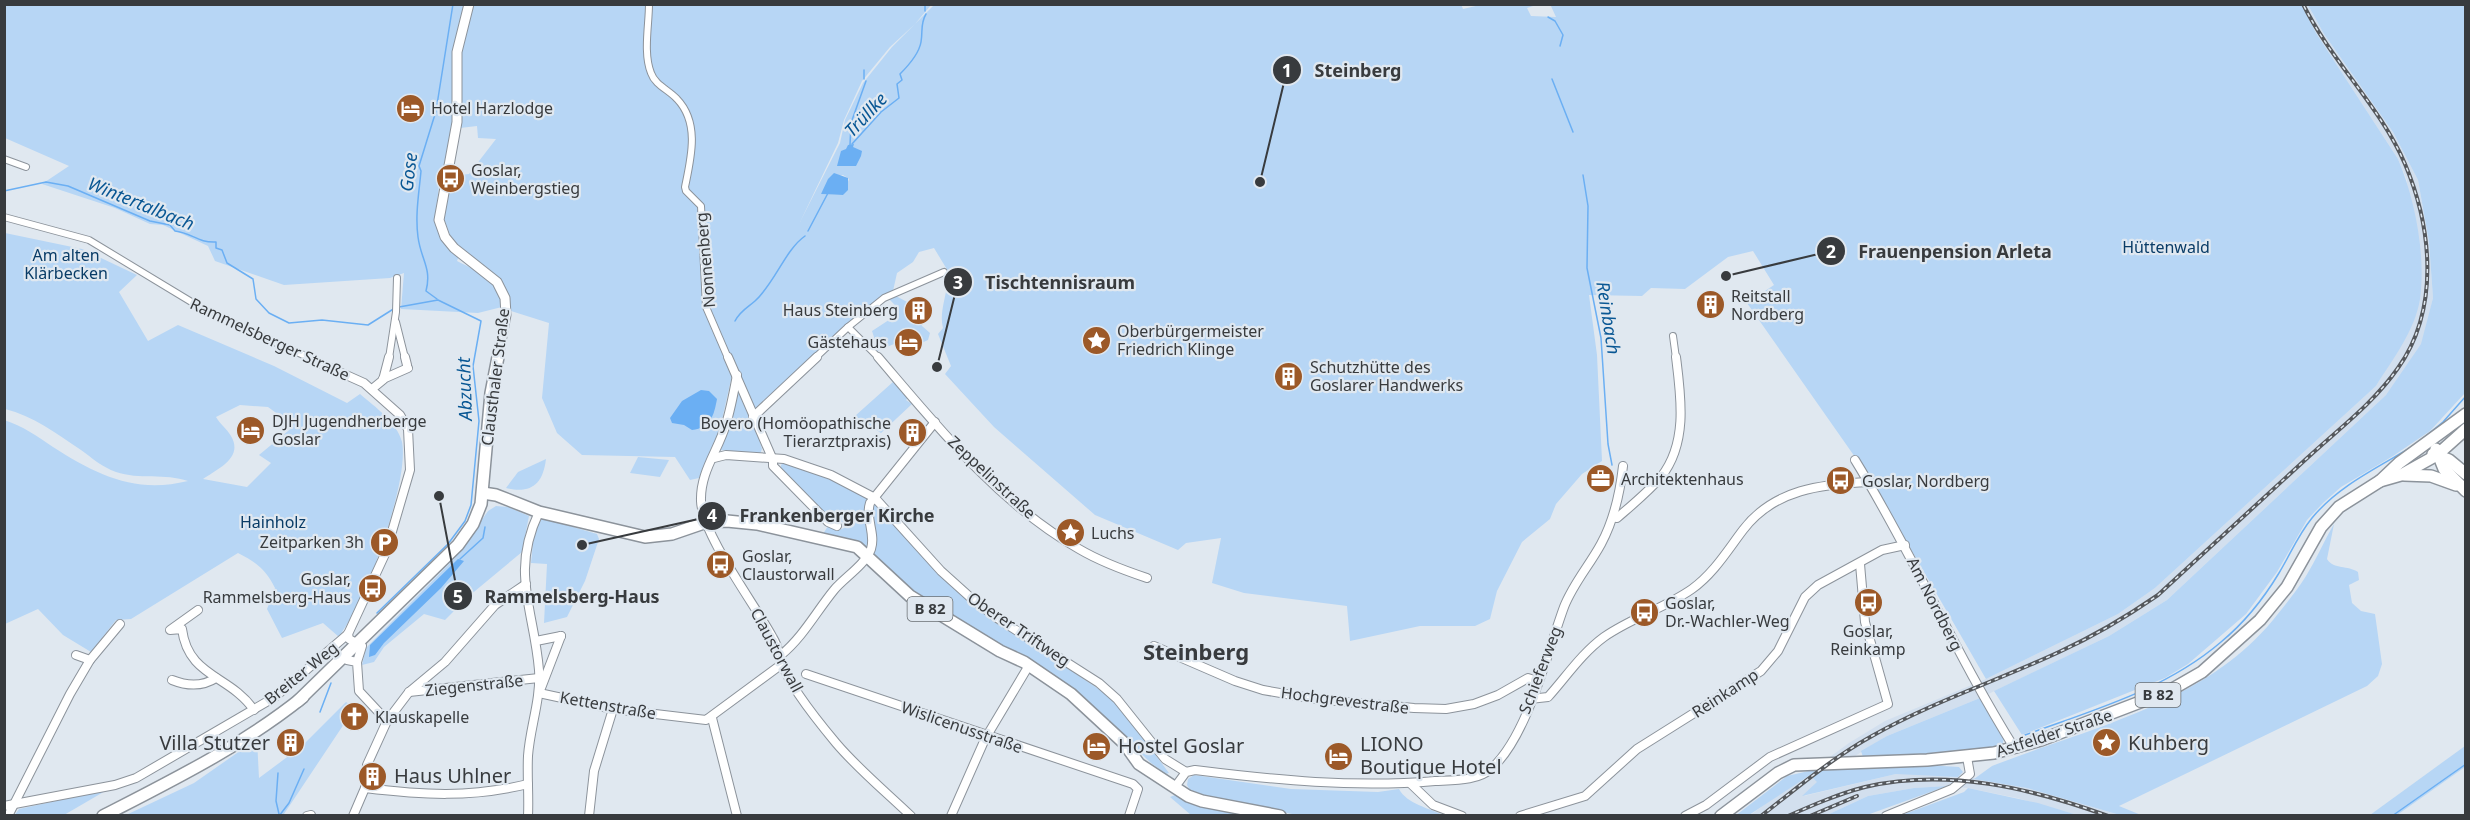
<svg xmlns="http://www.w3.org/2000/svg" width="2470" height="820" font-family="'Noto Sans',sans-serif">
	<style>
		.built { fill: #d2dfee }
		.green { fill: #b7d6f5; fill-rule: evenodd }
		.water { fill: #6baff3 }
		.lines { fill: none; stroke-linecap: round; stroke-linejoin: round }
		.stream { stroke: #6baff3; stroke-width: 1.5 }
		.minor-far1-casing { stroke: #8c939b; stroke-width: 8 }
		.minor-casing { stroke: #8c939b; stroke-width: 10 }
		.primary-far1-casing { stroke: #8c939b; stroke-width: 11 }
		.primary-casing { stroke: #8c939b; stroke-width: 14 }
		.minor-far1 { stroke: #fff; stroke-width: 6 }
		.minor { stroke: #fff; stroke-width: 8 }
		.primary-far1 { stroke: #fff; stroke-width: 9 }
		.primary { stroke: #fff; stroke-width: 11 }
		.rail-casing { stroke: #55585c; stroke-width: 4 }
		.rail { stroke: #e0e8f0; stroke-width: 1.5; stroke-dasharray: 4; stroke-linecap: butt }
		.labels { text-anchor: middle; stroke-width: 4.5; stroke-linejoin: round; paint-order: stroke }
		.shield { fill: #e0e8f0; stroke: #6a6f73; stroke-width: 1.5 }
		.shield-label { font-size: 15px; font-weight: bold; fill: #383b3e }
		.poi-label { font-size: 16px; fill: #383b3e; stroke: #e0e8f0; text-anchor: start }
		.park-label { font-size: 16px; fill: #093c67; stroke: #e0e8f0 }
		.street-label { font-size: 16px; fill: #383b3e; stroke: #e0e8f0 }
		.water-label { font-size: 18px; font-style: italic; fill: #095794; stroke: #e0e8f0 }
		.near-poi-label { font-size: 20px; fill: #383b3e; stroke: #e0e8f0; text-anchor: start }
		.district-label { font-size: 22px; font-weight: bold; fill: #383b3e; stroke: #e0e8f0 }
		.leader { fill: none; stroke: #383b3e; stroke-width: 2 }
		.callout-dot { fill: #383b3e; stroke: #e0e8f0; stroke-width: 2 }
		.mark-label { font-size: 18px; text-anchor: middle; font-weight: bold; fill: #fff }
		.callout-label { font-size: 18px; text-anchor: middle; font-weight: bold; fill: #383b3e; stroke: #e0e8f0; stroke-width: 4.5; stroke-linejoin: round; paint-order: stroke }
	</style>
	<rect width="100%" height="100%" fill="#e0e8f0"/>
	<polygon class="built" points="2301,5 2308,5 2324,34 2393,132 2418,180 2429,242 2433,298 2422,344 2407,369 2386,395 2167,600 2109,636 1980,698 1887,736 1836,768 1804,796 1896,774 1929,774 1975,778 2027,788 2120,815 2077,815 2017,798 1968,788 1947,786 1914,788 1868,796 1827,815 1749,816 1849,743 1885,721 1986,679 2118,614 2155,588 2376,386 2412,324 2407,180 2398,159 2316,33"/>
	<g class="green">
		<path d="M 1461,4 L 1463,9 L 1480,5 L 1536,5 L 1527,8 L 1531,16 L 1556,17 L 1550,4 L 2301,4 L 2316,33 L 2398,159 C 2415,199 2426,255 2420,299 C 2415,331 2392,360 2376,386 L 2155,588 L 2118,614 L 1986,679 L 1869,477 L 1747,303 L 1774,285 L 1753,251 L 1728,257 L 1685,289 L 1651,288 L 1642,296 L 1589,295 L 1597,355 L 1602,461 L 1582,474 L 1556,504 L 1550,519 L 1522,542 L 1497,591 L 1490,619 L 1475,626 L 1420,626 L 1350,641 L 1347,606 L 1244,593 L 1212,583 L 1221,538 L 1186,543 L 1178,550 L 1095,515 L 994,427 L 945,374 L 951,366 L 938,334 L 943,328 C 939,313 946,299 947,283 L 954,281 L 934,248 L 919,252 L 913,262 L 897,273 L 893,291 L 853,320 L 752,411 L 739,372 L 733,371 L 718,437 L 699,478 L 690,480 L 675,457 L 582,455 L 557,433 L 542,398 L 549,323 L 511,311 L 501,280 L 458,245 L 450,235 L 444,219 L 444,209 L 452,176 L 469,174 L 496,139 L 478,138 L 477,126 L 460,128 L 461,51 L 472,5 L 931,5 L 915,24 L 890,47 L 862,81 L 844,120 L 838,143 L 800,222 L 840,143 L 845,120 L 863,83 L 892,47 L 934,5 ZM 843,175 L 849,179 L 843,195 L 821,194 L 832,177 Z"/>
		<path d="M 4,5 L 467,5 L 449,154 L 440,177 L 436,211 L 459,256 L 457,261 C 481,273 497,279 502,307 L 478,313 L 401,309 L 404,273 L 390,278 L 284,285 L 215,261 L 208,246 L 163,225 L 150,224 L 115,208 L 42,184 L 69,166 L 5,138 Z"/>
		<polygon points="2308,5 2465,5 2465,393 2430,431 2393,456 2341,487 2323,503 2307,520 2277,572 2246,614 2188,664 2165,678 2022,735 1994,691 2109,636 2167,600 2386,395 2421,344 2433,298 2429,242 2418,180 2393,132 2324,34"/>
		<path d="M 5,233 L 82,249 L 137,275 L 119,292 L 148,341 L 178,325 L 274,366 L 347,403 L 360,394 C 375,407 397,422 402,442 C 409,478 373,576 356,610 C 351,619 344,628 339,637 L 323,623 L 282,638 L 267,609 L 275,588 C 266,570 256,562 238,553 L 131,619 L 116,620 L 91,652 L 63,635 L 38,609 L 5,624 L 4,420 C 23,426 37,436 53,447 C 97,475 135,494 188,481 C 165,473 139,480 116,472 C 102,467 92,458 81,450 C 56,433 33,416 5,409 ZM 240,405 L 268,407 L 294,426 L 259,455 L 271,463 L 247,487 L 203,479 C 217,469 244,458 231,436 C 227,429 220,424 216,417 Z"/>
		<polygon points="894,295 911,304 922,326 930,333 928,340 917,345 914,343 918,341 915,336 911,337 877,351 875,349 877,346 872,340 874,337 872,331 895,316 898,308 888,298"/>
		<polygon points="893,382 908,398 906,400 912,404 881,433 855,416"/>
		<path d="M 740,390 C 745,411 757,429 762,449 L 760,454 L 721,450 L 736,391 Z"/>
		<polygon points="638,457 669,460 660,477 630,473"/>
		<path d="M 546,459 C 543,485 530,494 506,488 L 518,472 Z"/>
		<path d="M 784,462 L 834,477 L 870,498 C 858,519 870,528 868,549 L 823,534 L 828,526 L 837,531 L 844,528 L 845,523 L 831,519 L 781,470 L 781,465 Z"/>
		<polygon points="876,503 953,587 985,613 1106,694 1121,709 1169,773 1166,774 1151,763 1109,723 910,589 872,554 871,506"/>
		<polygon points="496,506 508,507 529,516 522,552 469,596 445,620 424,614 384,647 374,662 362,665 366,648 455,558 488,511"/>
		<polygon points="542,518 597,534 599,539 585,581 567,617 544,623 547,564 531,563 534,533"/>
		<path d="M 2334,524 L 2327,559 C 2334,570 2348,565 2358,572 L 2359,580 L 2349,585 L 2352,603 L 2361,611 L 2375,614 L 2382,664 L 2378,676 L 2367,686 L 2119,806 L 2141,815 L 2120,815 L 2027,788 L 1974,779 L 1992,766 C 2089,728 2204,704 2273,620 C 2284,606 2296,592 2306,576 C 2316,560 2324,541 2334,524 Z"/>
		<path d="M 1980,698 L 2004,739 L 2002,745 C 1957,756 1910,754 1864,760 L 1861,751 L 1887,736 Z"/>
		<polygon points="346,702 352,706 344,714 348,718 284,814 126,815 194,783 257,739 259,778 302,746"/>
		<polygon points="2465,746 2465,767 2397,815 2370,815"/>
		<polygon points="1926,765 1959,767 1963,772 1958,777 1896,774 1802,796 1817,782 1810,775 1749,815 1735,816 1787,776 1813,770"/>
		<path d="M 1194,775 L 1291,789 L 1378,792 L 1399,789 C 1407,804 1429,808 1443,815 L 1297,815 L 1198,795 L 1190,790 L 1187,785 L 1188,779 Z"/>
		<polygon points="1947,786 1867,815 1827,815 1868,796 1914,788"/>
		<polygon points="1968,788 2038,803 2077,815 1902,815 1964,792"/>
		<polygon points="107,790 64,815 14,816 19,809"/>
		<polygon points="1175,795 1206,808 1243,815 1191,815 1170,797"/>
	</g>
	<g class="water">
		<polygon points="854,144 853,147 862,151 861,156 856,166 837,166 841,151 846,149 848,145"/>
		<polygon points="834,173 848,178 848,190 843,195 821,194 828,179"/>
		<path d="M 701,390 L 709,391 L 717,399 C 714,415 711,428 692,430 L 684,425 L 672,423 L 670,418 L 682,401 Z"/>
		<polygon points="458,559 464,561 441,588 384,643 375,655 369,657 370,645"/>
	</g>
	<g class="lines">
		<g class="stream">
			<polyline points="925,4 925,11"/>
			<polyline points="1548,17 1555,21 1563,35 1560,46"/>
			<polyline points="864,70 864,79"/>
			<polyline points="1552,79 1573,132"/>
			<path d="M 852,144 L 881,112 L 899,98 L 897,84 L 902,80 L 900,74 C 909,65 919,54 921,42 C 923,31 920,24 926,14"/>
			<polyline points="850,145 851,123 866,81"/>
			<polyline points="1583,175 1588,206 1587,268 1601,338 1608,444 1612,465"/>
			<path d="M 4,191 L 46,182 L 68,186 L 150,221 L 170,225 L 175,231 C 192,233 198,243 216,242 L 216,248 L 222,250 L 227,263 L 253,279 L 256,299 L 269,313 L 289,323 L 322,320 L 368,325 L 395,308"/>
			<polyline points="808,231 828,193"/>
			<path d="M 437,299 L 426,291 C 432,268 421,260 418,237 C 415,215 419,193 421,171 L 419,166 L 436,111 L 453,4"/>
			<path d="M 735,321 C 740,311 747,308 755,301 C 775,283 785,250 805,236"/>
			<polyline points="2421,440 2443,422 2466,396"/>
			<polyline points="460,559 483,538 485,527"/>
			<polyline points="377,613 448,544 465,521 471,505 479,421 473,366 481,321 438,300 399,307"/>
			<polyline points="320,712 331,683"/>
			<path d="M 2025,735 C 2093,710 2165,690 2221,642 C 2244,623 2264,598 2279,573 C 2290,555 2298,535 2312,518 C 2339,485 2379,467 2415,445"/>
			<polyline points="278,773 276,801 279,814"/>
			<polyline points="279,816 289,803 304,769"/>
			<polyline points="2392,816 2466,764"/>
		</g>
		<defs>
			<g id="minor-far1">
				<path d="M 649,4 C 649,25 643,53 651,73 C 655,85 669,90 677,99 C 700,123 691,158 685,187 L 686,191 L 701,206 L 706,307 L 728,358"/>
				<polyline points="4,159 26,167"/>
				<polyline points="4,217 89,240 208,312 310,358"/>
				<polyline points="396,322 405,358"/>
				<polyline points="848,327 879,358"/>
				<polyline points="1673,336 1676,358"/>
				<polyline points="389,358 396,312 397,278"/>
				<polyline points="815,358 848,327 884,298 944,272"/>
			</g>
			<g id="minor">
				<polyline points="405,357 407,365"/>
				<polyline points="728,357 773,460 773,466 828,522 837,526"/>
				<path d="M 878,357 C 937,426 999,504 1079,549 C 1101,562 1123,570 1147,578"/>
				<path d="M 737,375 C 734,391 731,408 726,424 C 718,451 700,472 701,501 C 702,535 756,606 773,638 C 778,646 779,654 782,663 C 788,684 821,725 836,743 C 858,769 886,792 911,816"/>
				<polyline points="383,379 408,368"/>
				<polyline points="372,389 383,380 389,357"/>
				<polyline points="753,417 817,357"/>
				<polyline points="714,458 726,455 784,459 831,475 875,498 941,571 971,598 997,618 1099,683 1117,699 1165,759 1186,772"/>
				<path d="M 1855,460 C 1913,554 1956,655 2015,749"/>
				<path d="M 1613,517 L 1617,518 C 1632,505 1648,492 1661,477 C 1688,443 1681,397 1676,357"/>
				<path d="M 198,610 L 170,630 L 182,629 C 188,677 230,675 254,710"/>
				<polyline points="348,634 349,639 362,646 357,662"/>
				<polyline points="536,641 561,636"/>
				<polyline points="1154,646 1235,681 1263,690 1315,699 1414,708 1446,709 1474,704 1498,695 1528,678 1538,681"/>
				<polyline points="76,655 90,660"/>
				<path d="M 781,655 C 803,637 816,612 834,590 C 845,577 865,565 871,549 C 876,534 865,518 870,503 L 935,422"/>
				<polyline points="347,660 357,662 359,691 387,721"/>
				<polyline points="806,674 1133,784 1138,789 1129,816"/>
				<path d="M 172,680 C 187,686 202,687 216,678"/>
				<polyline points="541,688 561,636"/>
				<polyline points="409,692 539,678"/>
				<polyline points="539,693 613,709 706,720 782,664"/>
				<path d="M 1530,699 L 1548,697 C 1566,677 1582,653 1604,637 C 1631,618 1665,608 1692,589 C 1714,573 1727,551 1743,530 C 1774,489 1822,484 1870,482"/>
				<polyline points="712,718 737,816"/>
				<polyline points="1411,784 1433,805 1462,816"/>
				<path d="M 1175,787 L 1186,772 L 1195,770 C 1275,780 1355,788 1435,781 C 1454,780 1478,781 1492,768 C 1528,735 1547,653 1564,607 C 1573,584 1589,566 1601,544 C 1614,520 1620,493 1623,466"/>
				<path d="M 365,788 C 423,795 470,798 528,784"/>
				<polyline points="4,806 115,785 136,778 275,697 348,634 386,552 410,470 408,429 400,415 364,383 306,357"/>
				<polyline points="8,816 70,694 90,660 120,624"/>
				<polyline points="307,816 311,815"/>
				<polyline points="353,816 365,788 367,765 387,721 409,692 445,662 495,605 526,584"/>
				<path d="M 528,816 C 529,796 527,776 528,756 C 530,727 541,700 539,670 C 534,609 510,573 539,512"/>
				<polyline points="589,816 594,771 613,709"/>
				<polyline points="951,816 985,739 1028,667"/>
				<polyline points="1520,816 1585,796 1637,749 1761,671 1778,651 1805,597 1818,585 1882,550 1905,545"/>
				<polyline points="1685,816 1706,805 1770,757 1888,704 1865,622 1860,564"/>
				<polyline points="1886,816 1952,789 1970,774 1967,757"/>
			</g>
			<polyline id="primary-far1" points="469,4 457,52 457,122 439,220 445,237 454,248 497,282 505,298 506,315 498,358"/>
			<g id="primary">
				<polyline points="2436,449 2444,469 2466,491"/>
				<polyline points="2433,454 2449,460 2466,474"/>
				<polyline points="2404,475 2431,476 2456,485"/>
				<polyline points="2380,481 2399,463 2466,414"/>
				<polyline points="483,493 496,495 539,512 645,537 672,534 707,522 727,521 757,524 857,547 910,596 1000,651 1024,662 1071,694 1124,743 1139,764 1188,796 1202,801 1280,816"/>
				<polyline points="298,701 458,545 473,524 481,504 491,393 498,357"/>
				<path d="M 103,816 C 173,780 242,746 303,697"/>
				<polyline points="1721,816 1778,773 1794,765 1927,760 1994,753 2041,740 2169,691 2202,672 2260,620 2287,587 2321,527 2339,507 2380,481 2401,475 2437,455 2466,429"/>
			</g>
		</defs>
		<use href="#minor-far1" class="minor-far1-casing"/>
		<use href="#minor" class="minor-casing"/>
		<use href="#primary-far1" class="primary-far1-casing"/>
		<use href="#primary" class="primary-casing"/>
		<use href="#minor-far1" class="minor-far1"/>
		<use href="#minor" class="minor"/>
		<use href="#primary-far1" class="primary-far1"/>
		<use href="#primary" class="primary"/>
		<defs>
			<g id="rail">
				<path d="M 1761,816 C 1797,788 1832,758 1872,736 C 1932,702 1997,681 2059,652 C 2094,636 2126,617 2158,595 C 2207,550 2256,505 2305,460 C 2336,431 2373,404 2398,368 C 2440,309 2432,228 2405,164 C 2380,106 2331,61 2303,4"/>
				<path d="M 1788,816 C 1813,805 1838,794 1865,787 C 1947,768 2031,788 2108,816"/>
				<polyline points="1810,816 1857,796"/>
			</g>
		</defs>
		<use href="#rail" class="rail-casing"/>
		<use href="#rail" class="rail"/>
	</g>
	<defs>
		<symbol id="hotel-disc" viewBox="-11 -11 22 22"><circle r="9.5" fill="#9c5928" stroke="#e0e8f0"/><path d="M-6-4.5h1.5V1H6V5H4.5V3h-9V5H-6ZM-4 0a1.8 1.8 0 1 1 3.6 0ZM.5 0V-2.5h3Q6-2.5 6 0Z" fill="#fff"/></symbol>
		<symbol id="bus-disc" viewBox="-11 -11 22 22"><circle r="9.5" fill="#9c5928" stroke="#e0e8f0"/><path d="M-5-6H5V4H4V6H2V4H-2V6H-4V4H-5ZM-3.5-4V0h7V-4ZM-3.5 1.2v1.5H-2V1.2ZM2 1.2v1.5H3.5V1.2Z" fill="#fff"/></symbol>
		<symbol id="building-disc" viewBox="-11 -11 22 22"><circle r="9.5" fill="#9c5928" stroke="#e0e8f0"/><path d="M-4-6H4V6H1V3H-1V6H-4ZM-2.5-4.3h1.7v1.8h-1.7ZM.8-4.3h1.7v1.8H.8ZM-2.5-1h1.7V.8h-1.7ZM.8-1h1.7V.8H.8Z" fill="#fff"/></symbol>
		<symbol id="sight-disc" viewBox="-11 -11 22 22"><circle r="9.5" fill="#9c5928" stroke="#e0e8f0"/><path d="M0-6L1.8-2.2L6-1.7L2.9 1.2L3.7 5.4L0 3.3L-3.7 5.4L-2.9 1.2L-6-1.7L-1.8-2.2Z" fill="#fff"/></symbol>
		<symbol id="office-disc" viewBox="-11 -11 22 22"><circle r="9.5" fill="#9c5928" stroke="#e0e8f0"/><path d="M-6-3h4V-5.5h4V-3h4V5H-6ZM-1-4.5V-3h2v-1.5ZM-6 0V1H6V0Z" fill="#fff"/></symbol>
		<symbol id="parking-disc" viewBox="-11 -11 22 22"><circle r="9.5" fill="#9c5928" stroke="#e0e8f0"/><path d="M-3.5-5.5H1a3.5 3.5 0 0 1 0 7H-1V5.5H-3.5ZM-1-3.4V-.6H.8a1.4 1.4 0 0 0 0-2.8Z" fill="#fff"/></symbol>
		<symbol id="church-disc" viewBox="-11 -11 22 22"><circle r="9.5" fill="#9c5928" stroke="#e0e8f0"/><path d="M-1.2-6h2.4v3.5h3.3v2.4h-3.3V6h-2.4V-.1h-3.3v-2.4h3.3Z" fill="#fff"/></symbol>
	</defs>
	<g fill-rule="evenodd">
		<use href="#hotel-disc" x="394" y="92" width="33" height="33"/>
		<use href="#bus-disc" x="434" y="162" width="33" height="33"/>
		<use href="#building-disc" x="1694" y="288" width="33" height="33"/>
		<use href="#building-disc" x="902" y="294" width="33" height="33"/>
		<use href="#sight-disc" x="1080" y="324" width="33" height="33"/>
		<use href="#hotel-disc" x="892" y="326" width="33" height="33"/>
		<use href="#building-disc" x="1272" y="360" width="33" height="33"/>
		<use href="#hotel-disc" x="234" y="414" width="33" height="33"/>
		<use href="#building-disc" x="896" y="416" width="33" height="33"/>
		<use href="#office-disc" x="1584" y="462" width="33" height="33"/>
		<use href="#bus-disc" x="1824" y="464" width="33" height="33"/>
		<use href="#sight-disc" x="1054" y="516" width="33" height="33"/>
		<use href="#parking-disc" x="368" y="526" width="33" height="33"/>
		<use href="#bus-disc" x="704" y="548" width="33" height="33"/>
		<use href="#bus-disc" x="356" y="572" width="33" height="33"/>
		<use href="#bus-disc" x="1852" y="586" width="33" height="33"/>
		<use href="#bus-disc" x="1628" y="596" width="33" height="33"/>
		<use href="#church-disc" x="338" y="700" width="33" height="33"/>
		<use href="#building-disc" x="274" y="726" width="33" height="33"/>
		<use href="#sight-disc" x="2090" y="726" width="33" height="33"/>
		<use href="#hotel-disc" x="1080" y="730" width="33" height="33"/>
		<use href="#hotel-disc" x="1322" y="740" width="33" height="33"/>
		<use href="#building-disc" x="356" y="760" width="33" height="33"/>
	</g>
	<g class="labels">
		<g class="shield">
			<rect x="907.5" y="597" width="45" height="24" rx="4.5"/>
			<rect x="2135.5" y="683" width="45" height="24" rx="4.5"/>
		</g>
		<g class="shield-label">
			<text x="930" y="614">B 82</text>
			<text x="2158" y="700">B 82</text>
		</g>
		<g class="poi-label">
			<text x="431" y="114">Hotel Harzlodge</text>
			<text x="471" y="176">Goslar,<tspan x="471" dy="18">Weinbergstieg</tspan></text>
			<text x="1731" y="302">Reitstall<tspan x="1731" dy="18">Nordberg</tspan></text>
			<text x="898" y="316" text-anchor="end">Haus Steinberg</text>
			<text x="1117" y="337">Oberbürgermeister<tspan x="1117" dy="18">Friedrich Klinge</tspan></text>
			<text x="887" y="348" text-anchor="end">Gästehaus</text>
			<text x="1310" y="373">Schutzhütte des<tspan x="1310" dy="18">Goslarer Handwerks</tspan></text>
			<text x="272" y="427">DJH Jugendherberge<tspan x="272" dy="18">Goslar</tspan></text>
			<text x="891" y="429" text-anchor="end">Boyero (Homöopathische<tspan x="891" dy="18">Tierarztpraxis)</tspan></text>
			<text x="1621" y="485">Architektenhaus</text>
			<text x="1862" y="487">Goslar, Nordberg</text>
			<text x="1091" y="539">Luchs</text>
			<text x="364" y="548" text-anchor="end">Zeitparken 3h</text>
			<text x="742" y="562">Goslar,<tspan x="742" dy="18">Claustorwall</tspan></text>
			<text x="351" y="585" text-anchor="end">Goslar,<tspan x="351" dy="18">Rammelsberg-Haus</tspan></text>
			<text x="1665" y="609">Goslar,<tspan x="1665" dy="18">Dr.-Wachler-Weg</tspan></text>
			<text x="1868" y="637" text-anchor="middle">Goslar,<tspan x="1868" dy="18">Reinkamp</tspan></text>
			<text x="375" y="723">Klauskapelle</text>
		</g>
		<g class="park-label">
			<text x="2166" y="253">Hüttenwald</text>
			<text x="66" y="261">Am alten<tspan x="66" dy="18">Klärbecken</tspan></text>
			<text x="273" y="528">Hainholz</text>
		</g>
		<g class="street-label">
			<text transform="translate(705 260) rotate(-95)" y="6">Nonnenberg</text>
			<text transform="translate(270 339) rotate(25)" y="6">Rammelsberger Straße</text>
			<text transform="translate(495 377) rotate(-83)" y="6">Clausthaler Straße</text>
			<text transform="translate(992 477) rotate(43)" y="6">Zeppelinstraße</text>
			<text transform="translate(1935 604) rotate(63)" y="6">Am Nordberg</text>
			<text transform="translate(1019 629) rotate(34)" y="6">Oberer Triftweg</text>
			<text transform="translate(777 650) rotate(62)" y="6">Claustorwall</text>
			<text transform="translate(1540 670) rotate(-69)" y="6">Schieferweg</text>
			<text transform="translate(301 673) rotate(-39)" y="6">Breiter Weg</text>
			<text transform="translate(474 685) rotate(-6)" y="6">Ziegenstraße</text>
			<text transform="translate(1725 693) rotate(-33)" y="6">Reinkamp</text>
			<text transform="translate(1345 700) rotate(7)" y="6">Hochgrevestraße</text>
			<text transform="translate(608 705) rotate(10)" y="6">Kettenstraße</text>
			<text transform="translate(962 727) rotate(19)" y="6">Wislicenusstraße</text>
			<text transform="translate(2054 733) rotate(-18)" y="6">Astfelder Straße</text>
		</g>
		<g class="water-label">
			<text transform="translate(866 115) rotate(-47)" y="6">Trüllke</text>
			<text transform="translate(409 172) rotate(-83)" y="6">Gose</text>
			<text transform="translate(141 204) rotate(22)" y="6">Wintertalbach</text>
			<text transform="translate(1608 318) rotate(81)" y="6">Reinbach</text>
			<text transform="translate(465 389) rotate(-92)" y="6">Abzucht</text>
		</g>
		<g class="near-poi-label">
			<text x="270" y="750" text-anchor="end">Villa Stutzer</text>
			<text x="2128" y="750">Kuhberg</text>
			<text x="1360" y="751">LIONO<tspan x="1360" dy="23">Boutique Hotel</tspan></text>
			<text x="1118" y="753">Hostel Goslar</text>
			<text x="394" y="783">Haus Uhlner</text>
		</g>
		<g class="district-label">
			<text x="1196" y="660">Steinberg</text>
		</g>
	</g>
	<path class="leader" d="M1260 182L1287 70M1726 276L1831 251M937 367L958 282M582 545L712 516M439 496L458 596"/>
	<g class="callout-dot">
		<circle cx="1260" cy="182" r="6"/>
		<circle cx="1726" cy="276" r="6"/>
		<circle cx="937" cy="367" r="6"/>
		<circle cx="582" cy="545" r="6"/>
		<circle cx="439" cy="496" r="6"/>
		<circle cx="1287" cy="70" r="15"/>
		<circle cx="1831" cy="251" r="15"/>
		<circle cx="958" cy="282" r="15"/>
		<circle cx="712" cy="516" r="15"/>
		<circle cx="458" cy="596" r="15"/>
	</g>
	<g class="mark-label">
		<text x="1287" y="77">1</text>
		<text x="1831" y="258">2</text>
		<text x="958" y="289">3</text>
		<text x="712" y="522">4</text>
		<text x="458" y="603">5</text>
	</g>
	<g class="callout-label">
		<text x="1358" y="77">Steinberg</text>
		<text x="1955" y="258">Frauenpension Arleta</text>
		<text x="1060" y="289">Tischtennisraum</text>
		<text x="837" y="522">Frankenberger Kirche</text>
		<text x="572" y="603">Rammelsberg-Haus</text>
	</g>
	<rect width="2470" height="820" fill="none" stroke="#383b3e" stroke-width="12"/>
</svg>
